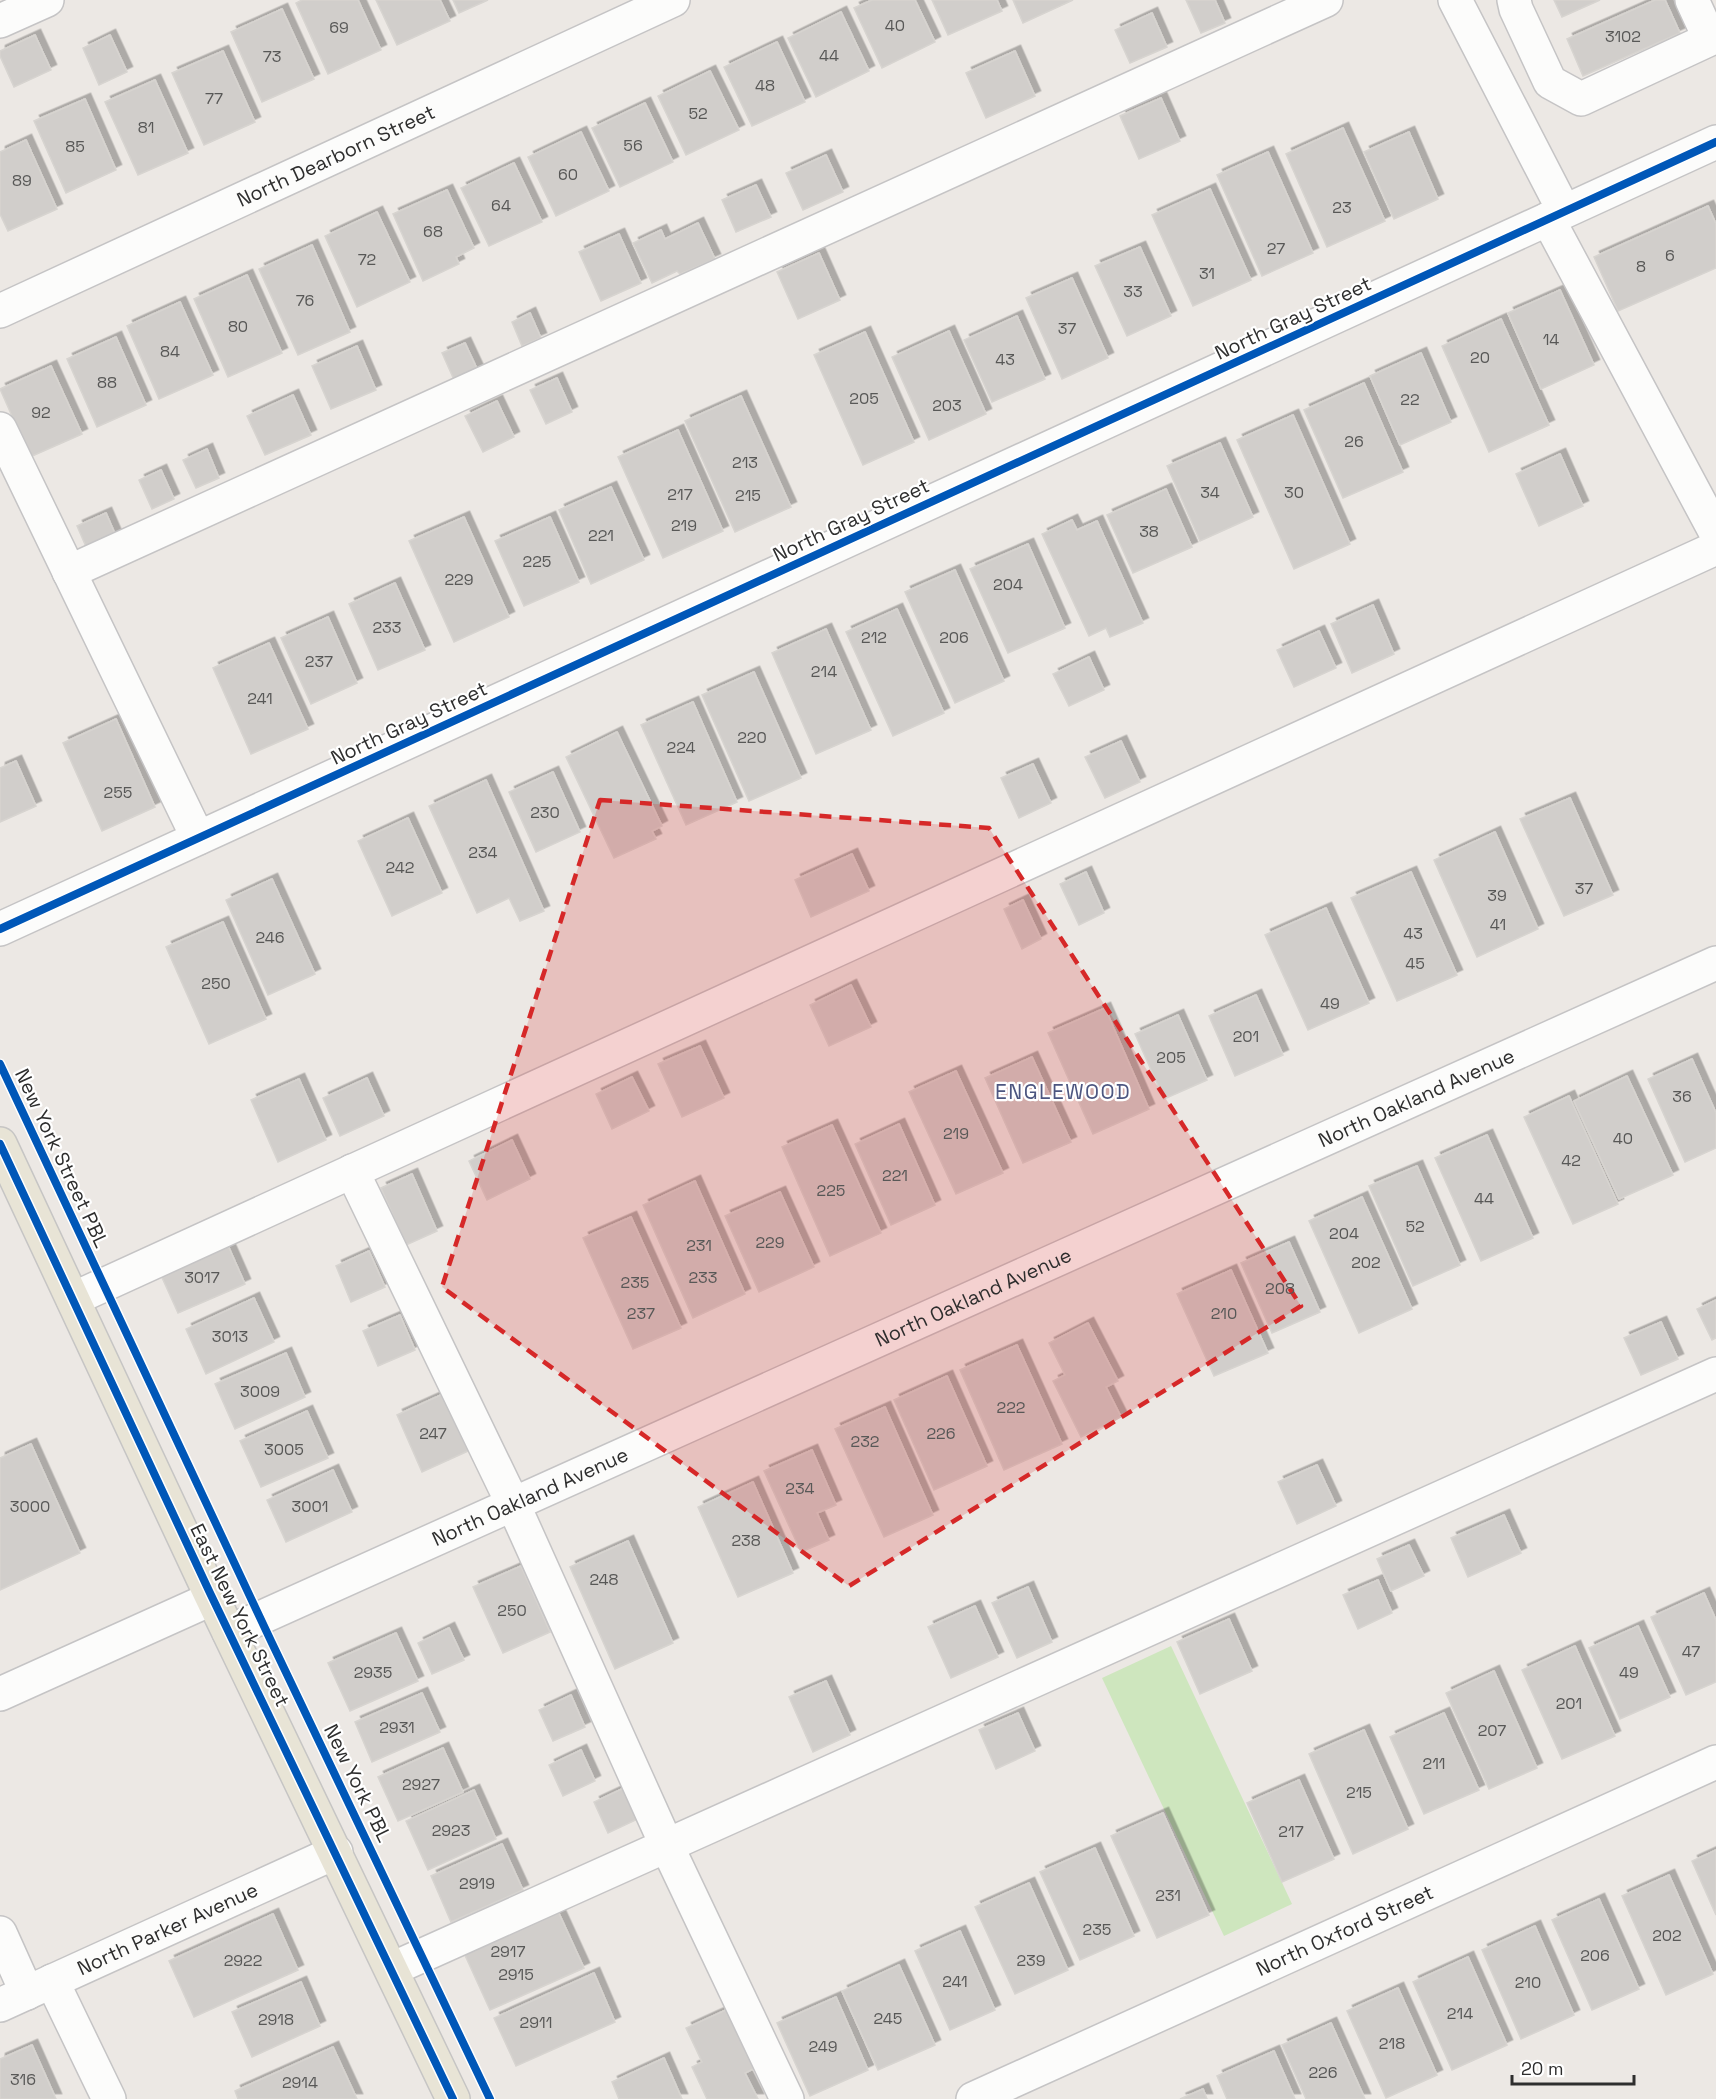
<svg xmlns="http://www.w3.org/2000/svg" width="1716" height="2099" font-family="'Space Grotesk',sans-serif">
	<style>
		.green { fill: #cee6be }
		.building { fill: #d1cecb; stroke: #d7d4d0; stroke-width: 1.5; filter: url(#shadow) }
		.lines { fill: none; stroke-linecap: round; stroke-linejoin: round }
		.minor-casing { stroke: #c5c4c5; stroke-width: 36 }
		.major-casing { stroke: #c6c5c4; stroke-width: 36 }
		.minor { stroke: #fcfcfb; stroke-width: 33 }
		.major { stroke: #e8e4d6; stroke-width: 33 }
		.cycleway-casing { stroke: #fff; stroke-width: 11 }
		.cycleway { stroke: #0057b8; stroke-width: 8 }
		.marked { fill: #d62828; fill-opacity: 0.2; stroke: #d62828; stroke-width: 4.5; stroke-dasharray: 12 8; stroke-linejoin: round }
		.labels { text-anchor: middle; stroke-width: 4.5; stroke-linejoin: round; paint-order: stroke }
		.number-label { font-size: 16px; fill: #585857 }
		.street-label { font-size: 20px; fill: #2e2e2e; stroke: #fff }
		.neighbourhood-label { font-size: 21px; letter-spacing: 1.5px; fill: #4d5680; stroke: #fff }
	</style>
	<defs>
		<filter id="shadow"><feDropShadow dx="5.5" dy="-5.5" stdDeviation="0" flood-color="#0004"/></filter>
	</defs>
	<rect width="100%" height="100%" fill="#ece8e4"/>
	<polygon class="green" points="1171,1646 1292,1904 1224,1936 1102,1678"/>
	<g class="building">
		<polygon points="302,0 358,0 381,50 328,74 296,3"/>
		<polygon points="376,0 440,0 450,21 397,45"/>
		<polygon points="453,0 488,0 459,13"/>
		<polygon points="872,0 915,0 935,42 882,68 854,8"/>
		<polygon points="932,0 997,0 1002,11 948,35"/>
		<polygon points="1013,0 1073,0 1023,23"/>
		<polygon points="1186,0 1215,0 1225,23 1201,33"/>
		<polygon points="1554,0 1600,0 1562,17"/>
		<polygon points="1655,0 1665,0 1680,33 1583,76 1567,39"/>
		<polygon points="282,9 314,79 262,102 231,32"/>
		<polygon points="841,12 869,71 816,97 788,38"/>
		<polygon points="1152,13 1167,47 1130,63 1115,30"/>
		<polygon points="35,35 51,70 14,87 0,56 0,51"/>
		<polygon points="110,35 127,72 99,85 83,48"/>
		<polygon points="777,42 805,102 752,126 724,67"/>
		<polygon points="223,51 255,122 204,145 172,73"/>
		<polygon points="1015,51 1035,96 986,118 966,73"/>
		<polygon points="710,71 739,130 686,155 658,96"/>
		<polygon points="155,80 188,153 138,175 105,102"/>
		<polygon points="1161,98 1180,141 1139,159 1120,116"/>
		<polygon points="85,99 116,170 66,193 34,121"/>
		<polygon points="645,103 673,162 620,187 592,128"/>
		<polygon points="1343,128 1385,221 1327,247 1286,154"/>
		<polygon points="581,132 609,191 556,216 528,157"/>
		<polygon points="1409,132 1438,199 1394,219 1364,152"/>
		<polygon points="26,140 57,209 8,231 0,214 0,152"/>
		<polygon points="1268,152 1313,253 1262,276 1217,175"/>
		<polygon points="826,155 843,192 803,210 786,173"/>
		<polygon points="514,163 542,222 489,246 461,188"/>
		<polygon points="756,185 771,217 736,232 722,200"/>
		<polygon points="1210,189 1251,280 1193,306 1152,215"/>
		<polygon points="447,190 474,248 456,257 459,264 423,281 393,214"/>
		<polygon points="1708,206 1716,224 1716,268 1618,311 1594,257"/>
		<polygon points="377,212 410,282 357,307 325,236"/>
		<polygon points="698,223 715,259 680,274 677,271 652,283 633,243 661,230 665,239"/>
		<polygon points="619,234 641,283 601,301 579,252"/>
		<polygon points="312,245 350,332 298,355 259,269"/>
		<polygon points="1140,247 1171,316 1127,336 1095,266"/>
		<polygon points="819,253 840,300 798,319 777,272"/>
		<polygon points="247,275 282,353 228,377 194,299"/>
		<polygon points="1072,278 1108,358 1062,379 1026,298"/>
		<polygon points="1560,290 1594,365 1541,389 1508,313"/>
		<polygon points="180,302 213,375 159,399 127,326"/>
		<polygon points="530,313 541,338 522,346 512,322"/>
		<polygon points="1017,316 1045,379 992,402 964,340"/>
		<polygon points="1501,319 1549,425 1489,452 1442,346"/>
		<polygon points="949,331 986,414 929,440 892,357"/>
		<polygon points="865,332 914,442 863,465 814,355"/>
		<polygon points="116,337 146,405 97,427 67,359"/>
		<polygon points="465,343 478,371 455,382 442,353"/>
		<polygon points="357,346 376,390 331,409 312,366"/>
		<polygon points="1421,353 1451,422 1400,445 1370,376"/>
		<polygon points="51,366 82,434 30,457 0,389"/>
		<polygon points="557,378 572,412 546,424 530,390"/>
		<polygon points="1364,383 1403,472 1343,498 1304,410"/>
		<polygon points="293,395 311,435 265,455 247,416"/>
		<polygon points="741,396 791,507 735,532 685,421"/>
		<polygon points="497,401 514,437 483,452 465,416"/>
		<polygon points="1293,415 1350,544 1294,569 1237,440"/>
		<polygon points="678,430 723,531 663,558 618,457"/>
		<polygon points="1220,443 1253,517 1200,541 1167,466"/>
		<polygon points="207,449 219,478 196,488 183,460"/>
		<polygon points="1560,454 1583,506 1539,526 1516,474"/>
		<polygon points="161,470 174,499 152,509 139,480"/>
		<polygon points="611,487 644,560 591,584 559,510"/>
		<polygon points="1166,489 1192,547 1133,573 1107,515"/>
		<polygon points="106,513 116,536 87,549 77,526"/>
		<polygon points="464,517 509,617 454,642 409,541"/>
		<polygon points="550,517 579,582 524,606 495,541"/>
		<polygon points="1072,520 1077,530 1097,521 1143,623 1110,637 1106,628 1089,636 1042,534"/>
		<polygon points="1028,544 1065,628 1008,653 970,569"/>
		<polygon points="955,570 1004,681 955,703 905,592"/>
		<polygon points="395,583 425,650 378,670 349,604"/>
		<polygon points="1373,605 1394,654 1352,673 1331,624"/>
		<polygon points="897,609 944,713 893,736 846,632"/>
		<polygon points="328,617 357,683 311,704 281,638"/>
		<polygon points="826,629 871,730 816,754 772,653"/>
		<polygon points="1319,631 1336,668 1294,687 1277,650"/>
		<polygon points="269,643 308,729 251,754 213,668"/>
		<polygon points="1089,657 1104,690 1069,706 1053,674"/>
		<polygon points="754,672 801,778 749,801 702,695"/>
		<polygon points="693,702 737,802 686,825 641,725"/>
		<polygon points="116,719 155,807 102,831 63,743"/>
		<polygon points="617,732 662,826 652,831 656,839 614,858 566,757"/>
		<polygon points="1121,741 1140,782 1105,798 1085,757"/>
		<polygon points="16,761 36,806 0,822 0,768"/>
		<polygon points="1033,764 1051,803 1019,818 1001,778"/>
		<polygon points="553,772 580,832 536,852 509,792"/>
		<polygon points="486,780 544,911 520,921 509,898 477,913 429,806"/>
		<polygon points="1570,798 1613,895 1564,916 1520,819"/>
		<polygon points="408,818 442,893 392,916 358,841"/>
		<polygon points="1495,832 1538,929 1477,957 1434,860"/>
		<polygon points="852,854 869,891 811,917 795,880"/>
		<polygon points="1086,872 1104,913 1079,925 1060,884"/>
		<polygon points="1411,872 1457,975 1397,1001 1351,898"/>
		<polygon points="272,879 315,974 268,995 226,900"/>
		<polygon points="1023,900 1041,939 1022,949 1004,909"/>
		<polygon points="1326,908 1369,1003 1308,1030 1265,935"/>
		<polygon points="223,922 266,1019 209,1044 166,947"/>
		<polygon points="851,985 871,1027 829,1046 810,1005"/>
		<polygon points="1256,995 1283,1055 1235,1076 1209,1016"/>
		<polygon points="1105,1008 1149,1109 1093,1134 1048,1033"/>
		<polygon points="1178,1015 1207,1080 1164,1099 1135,1034"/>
		<polygon points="700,1046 724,1098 682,1117 658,1064"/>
		<polygon points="1032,1057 1071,1142 1023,1163 985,1078"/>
		<polygon points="1692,1059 1716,1113 1716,1148 1685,1162 1648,1079"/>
		<polygon points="956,1071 1003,1173 956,1194 909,1092"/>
		<polygon points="1627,1076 1673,1175 1619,1199 1574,1101"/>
		<polygon points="632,1077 649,1111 612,1129 596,1094"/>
		<polygon points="367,1078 384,1116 340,1136 323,1098"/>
		<polygon points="299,1079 326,1140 278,1162 251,1100"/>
		<polygon points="1569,1096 1618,1204 1573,1224 1524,1117"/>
		<polygon points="899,1124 935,1205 891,1225 855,1144"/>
		<polygon points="832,1125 881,1233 830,1256 782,1147"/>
		<polygon points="1487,1135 1533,1238 1481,1261 1435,1158"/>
		<polygon points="512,1140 530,1179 487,1200 469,1161"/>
		<polygon points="1417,1166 1460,1265 1413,1286 1369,1186"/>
		<polygon points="412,1174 437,1231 406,1245 381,1188"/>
		<polygon points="695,1181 745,1294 693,1318 643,1205"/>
		<polygon points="780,1192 814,1267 759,1292 725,1216"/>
		<polygon points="1362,1197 1412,1309 1359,1333 1309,1221"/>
		<polygon points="631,1217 681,1328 633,1349 583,1238"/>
		<polygon points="226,1241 245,1284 178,1313 159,1271"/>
		<polygon points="1289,1242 1320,1312 1272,1333 1241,1263"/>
		<polygon points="369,1251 385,1287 351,1302 336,1266"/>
		<polygon points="1231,1270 1268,1353 1214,1376 1177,1294"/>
		<polygon points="254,1298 274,1342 206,1374 186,1329"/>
		<polygon points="1716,1300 1716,1338 1712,1340 1697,1309"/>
		<polygon points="400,1315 415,1350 378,1366 363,1331"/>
		<polygon points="1661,1322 1678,1359 1641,1375 1624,1338"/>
		<polygon points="1088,1323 1118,1381 1106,1387 1121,1417 1081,1437 1053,1381 1065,1375 1049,1343"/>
		<polygon points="1017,1345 1062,1444 1004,1470 960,1370"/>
		<polygon points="286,1353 305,1397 235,1429 215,1384"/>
		<polygon points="947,1376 987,1466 934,1490 894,1400"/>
		<polygon points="443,1394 468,1451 422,1472 397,1415"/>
		<polygon points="885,1407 933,1515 884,1537 835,1429"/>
		<polygon points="307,1411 328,1458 261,1487 240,1441"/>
		<polygon points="31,1444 80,1553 0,1590 0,1458"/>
		<polygon points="812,1450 836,1505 817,1513 829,1540 801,1552 764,1471"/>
		<polygon points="1317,1465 1336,1506 1297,1524 1278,1482"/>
		<polygon points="333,1470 352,1512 286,1542 267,1500"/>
		<polygon points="753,1482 793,1573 738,1597 698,1507"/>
		<polygon points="1504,1515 1521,1553 1468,1577 1451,1538"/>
		<polygon points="628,1541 673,1643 615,1669 570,1567"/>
		<polygon points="1409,1545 1424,1576 1391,1591 1377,1559"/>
		<polygon points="521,1566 550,1632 503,1653 473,1587"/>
		<polygon points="1378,1580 1392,1613 1358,1629 1343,1595"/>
		<polygon points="1028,1587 1052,1642 1017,1658 992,1603"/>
		<polygon points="1704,1593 1716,1620 1716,1682 1686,1695 1651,1617"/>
		<polygon points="975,1606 998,1657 951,1678 928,1627"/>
		<polygon points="1229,1619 1252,1671 1200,1694 1177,1642"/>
		<polygon points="1638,1626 1670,1697 1620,1719 1589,1648"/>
		<polygon points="449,1628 464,1660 432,1674 418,1643"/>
		<polygon points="396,1633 418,1681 350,1711 328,1663"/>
		<polygon points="1575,1646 1615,1736 1562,1759 1522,1670"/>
		<polygon points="1494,1671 1537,1768 1489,1789 1446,1693"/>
		<polygon points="826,1681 850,1735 813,1752 789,1697"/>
		<polygon points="422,1693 440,1732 372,1762 355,1722"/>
		<polygon points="571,1695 585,1727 553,1741 539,1710"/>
		<polygon points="1018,1713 1035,1751 996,1769 979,1730"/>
		<polygon points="1444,1713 1479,1790 1424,1814 1390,1737"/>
		<polygon points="1364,1730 1408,1829 1353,1854 1309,1754"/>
		<polygon points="443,1748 463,1792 398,1821 378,1777"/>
		<polygon points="581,1750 595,1781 563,1796 549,1765"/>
		<polygon points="1299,1780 1334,1859 1282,1882 1247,1803"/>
		<polygon points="626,1787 640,1818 608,1833 594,1802"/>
		<polygon points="474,1790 496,1839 428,1870 406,1821"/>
		<polygon points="1163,1813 1209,1915 1157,1938 1111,1836"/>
		<polygon points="502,1844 523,1890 451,1922 431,1876"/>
		<polygon points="1095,1848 1134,1936 1080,1960 1040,1872"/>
		<polygon points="1716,1850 1716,1915 1692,1861"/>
		<polygon points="1669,1875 1713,1974 1666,1995 1622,1896"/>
		<polygon points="1029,1883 1068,1970 1015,1994 975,1907"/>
		<polygon points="1599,1899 1639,1989 1592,2010 1552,1920"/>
		<polygon points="557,1909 584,1968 490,2010 463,1951"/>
		<polygon points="273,1914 298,1970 194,2017 169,1961"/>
		<polygon points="1535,1926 1574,2015 1521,2039 1482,1950"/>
		<polygon points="960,1931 995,2010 950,2030 915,1951"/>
		<polygon points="1468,1957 1507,2045 1452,2070 1413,1982"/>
		<polygon points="899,1965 935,2045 878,2070 842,1991"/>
		<polygon points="594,1973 615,2022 516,2066 494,2018"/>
		<polygon points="301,1982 320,2026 252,2057 232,2012"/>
		<polygon points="1398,1988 1437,2075 1386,2098 1347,2011"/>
		<polygon points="836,1997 868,2070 810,2096 777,2023"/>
		<polygon points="728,2009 755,2068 745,2073 758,2099 707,2099 692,2067 702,2062 686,2028"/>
		<polygon points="1331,2023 1365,2099 1306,2099 1282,2045"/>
		<polygon points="32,2045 56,2099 0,2099 0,2059"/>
		<polygon points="333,2047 357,2099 238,2099 235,2091"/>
		<polygon points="1274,2051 1295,2099 1227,2099 1217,2076"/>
		<polygon points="664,2058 682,2099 619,2099 612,2082"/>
		<polygon points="1203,2089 1207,2099 1180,2099"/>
	</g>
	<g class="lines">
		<defs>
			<g id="minor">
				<polyline points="1455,0 1564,211"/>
				<polyline points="1514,0 1516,9 1550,82 1581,99 1710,39 1692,0"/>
				<polyline points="0,21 47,0"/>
				<polyline points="1548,219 1716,533"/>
				<path id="s1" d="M 0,311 L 673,0"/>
				<polyline points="0,429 198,838"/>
				<polyline points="69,572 1326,0"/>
				<polyline points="0,929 1716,142"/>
				<polyline points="352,1171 513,1504 666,1844 787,2099"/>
				<polyline points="73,1299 1716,548"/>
				<path id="s2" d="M 229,1632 L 1716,963"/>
				<polyline points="0,1694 213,1598"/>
				<polyline points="0,1933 27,1993"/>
				<polyline points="392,1969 1716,1374"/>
				<polyline points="52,1981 109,2099"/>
				<path id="s3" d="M 0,2005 L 336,1852"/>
				<path id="s4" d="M 973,2099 L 1716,1762"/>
			</g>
			<polyline id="major" points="0,1144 210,1593 453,2099"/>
		</defs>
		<use href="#minor" class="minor-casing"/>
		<use href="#major" class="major-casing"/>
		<use href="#minor" class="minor"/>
		<use href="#major" class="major"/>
		<defs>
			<g id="cycleway">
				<polyline points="0,929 1716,142"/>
				<polyline points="0,1064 271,1641 490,2099"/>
				<polyline points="0,1144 210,1593 453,2099"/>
			</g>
		</defs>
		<use href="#cycleway" class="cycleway-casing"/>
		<use href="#cycleway" class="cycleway"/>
	</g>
	<path class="marked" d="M 600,800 L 989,828 L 1301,1306 L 849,1586 L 442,1287 Z"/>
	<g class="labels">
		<g class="number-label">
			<text x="895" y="31">40</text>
			<text x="339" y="33">69</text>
			<text x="1623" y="42">3102</text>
			<text x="829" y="61">44</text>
			<text x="272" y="62">73</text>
			<text x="765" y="91">48</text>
			<text x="214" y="104">77</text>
			<text x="698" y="119">52</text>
			<text x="146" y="133">81</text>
			<text x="633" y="151">56</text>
			<text x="75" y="152">85</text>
			<text x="568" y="180">60</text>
			<text x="22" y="186">89</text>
			<text x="501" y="211">64</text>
			<text x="1342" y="213">23</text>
			<text x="433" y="237">68</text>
			<text x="1276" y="254">27</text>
			<text x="1670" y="261">6</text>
			<text x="367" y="265">72</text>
			<text x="1641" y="272">8</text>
			<text x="1207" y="279">31</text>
			<text x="1133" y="297">33</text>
			<text x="305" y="306">76</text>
			<text x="238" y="332">80</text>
			<text x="1067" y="334">37</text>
			<text x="1551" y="345">14</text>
			<text x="170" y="357">84</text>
			<text x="1480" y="363">20</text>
			<text x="1005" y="365">43</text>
			<text x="107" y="388">88</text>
			<text x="864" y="404">205</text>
			<text x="1410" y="405">22</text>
			<text x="947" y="411">203</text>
			<text x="41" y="418">92</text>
			<text x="1354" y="447">26</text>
			<text x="745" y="468">213</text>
			<text x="1210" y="498">34</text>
			<text x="1294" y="498">30</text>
			<text x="680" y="500">217</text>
			<text x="748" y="501">215</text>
			<text x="684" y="531">219</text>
			<text x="1149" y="537">38</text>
			<text x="601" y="541">221</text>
			<text x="537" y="567">225</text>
			<text x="459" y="585">229</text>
			<text x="1008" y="590">204</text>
			<text x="387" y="633">233</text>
			<text x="874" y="643">212</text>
			<text x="954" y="643">206</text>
			<text x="319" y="667">237</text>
			<text x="824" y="677">214</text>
			<text x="260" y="704">241</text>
			<text x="752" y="743">220</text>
			<text x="681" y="753">224</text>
			<text x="118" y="798">255</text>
			<text x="545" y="818">230</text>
			<text x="483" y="858">234</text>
			<text x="400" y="873">242</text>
			<text x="1584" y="894">37</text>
			<text x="1497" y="901">39</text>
			<text x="1498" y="930">41</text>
			<text x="1413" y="939">43</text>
			<text x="270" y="943">246</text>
			<text x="1415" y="969">45</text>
			<text x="216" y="989">250</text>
			<text x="1330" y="1009">49</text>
			<text x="1246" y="1042">201</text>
			<text x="1171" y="1063">205</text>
			<text x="1682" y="1102">36</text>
			<text x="956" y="1139">219</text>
			<text x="1623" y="1144">40</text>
			<text x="1571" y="1166">42</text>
			<text x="895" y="1181">221</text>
			<text x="831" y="1196">225</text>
			<text x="1484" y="1204">44</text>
			<text x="1415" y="1232">52</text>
			<text x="1344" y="1239">204</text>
			<text x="770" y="1248">229</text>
			<text x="699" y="1251">231</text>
			<text x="1366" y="1268">202</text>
			<text x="202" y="1283">3017</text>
			<text x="703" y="1283">233</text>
			<text x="635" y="1288">235</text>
			<text x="1280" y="1294">208</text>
			<text x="641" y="1319">237</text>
			<text x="1224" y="1319">210</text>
			<text x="230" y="1342">3013</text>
			<text x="260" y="1397">3009</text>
			<text x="1011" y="1413">222</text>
			<text x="433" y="1439">247</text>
			<text x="941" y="1439">226</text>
			<text x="865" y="1447">232</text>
			<text x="284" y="1455">3005</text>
			<text x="800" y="1494">234</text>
			<text x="30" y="1512">3000</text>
			<text x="310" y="1512">3001</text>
			<text x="746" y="1546">238</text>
			<text x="604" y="1585">248</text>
			<text x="512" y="1616">250</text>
			<text x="1691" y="1657">47</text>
			<text x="373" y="1678">2935</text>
			<text x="1629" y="1678">49</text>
			<text x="1569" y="1709">201</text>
			<text x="397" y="1733">2931</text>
			<text x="1492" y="1736">207</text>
			<text x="1434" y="1769">211</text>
			<text x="421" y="1790">2927</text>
			<text x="1359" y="1798">215</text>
			<text x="451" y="1836">2923</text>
			<text x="1291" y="1837">217</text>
			<text x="477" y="1889">2919</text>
			<text x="1168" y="1901">231</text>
			<text x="1097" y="1935">235</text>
			<text x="1667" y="1941">202</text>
			<text x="508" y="1957">2917</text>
			<text x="1595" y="1961">206</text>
			<text x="243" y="1966">2922</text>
			<text x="1031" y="1966">239</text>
			<text x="516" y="1980">2915</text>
			<text x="955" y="1987">241</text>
			<text x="1528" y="1988">210</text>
			<text x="1460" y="2019">214</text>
			<text x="888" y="2024">245</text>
			<text x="276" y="2025">2918</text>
			<text x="536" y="2028">2911</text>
			<text x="1392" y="2049">218</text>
			<text x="823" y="2052">249</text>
			<text x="1323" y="2078">226</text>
			<text x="23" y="2085">316</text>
			<text x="300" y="2088">2914</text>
		</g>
		<g class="street-label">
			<text dy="7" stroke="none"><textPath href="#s1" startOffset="370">North Dearborn Street</textPath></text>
			<text transform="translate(1293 318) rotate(-25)" y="7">North Gray Street</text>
			<text transform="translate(851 520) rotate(-25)" y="7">North Gray Street</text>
			<text transform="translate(409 723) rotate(-25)" y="7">North Gray Street</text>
			<text dy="7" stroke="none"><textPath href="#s2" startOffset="1302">North Oakland Avenue</textPath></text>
			<text transform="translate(62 1158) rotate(65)" y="7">New York Street PBL</text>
			<text dy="7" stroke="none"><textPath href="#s2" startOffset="816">North Oakland Avenue</textPath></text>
			<text dy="7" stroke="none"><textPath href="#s2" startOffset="330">North Oakland Avenue</textPath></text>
			<text transform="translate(240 1615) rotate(64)" y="7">East New York Street</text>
			<text transform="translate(358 1783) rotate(64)" y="7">New York PBL</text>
			<text dy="7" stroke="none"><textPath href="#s3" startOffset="184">North Parker Avenue</textPath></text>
			<text dy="7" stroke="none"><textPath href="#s4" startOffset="408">North Oxford Street</textPath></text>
		</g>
		<g class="neighbourhood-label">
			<text x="1063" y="1099">ENGLEWOOD</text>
		</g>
	</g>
	<path d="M1512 2075v9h122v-9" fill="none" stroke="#2e2e2e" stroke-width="3"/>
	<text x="1521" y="2075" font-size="18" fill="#2e2e2e" stroke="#ffffff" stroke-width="4.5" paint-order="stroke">20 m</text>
</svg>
